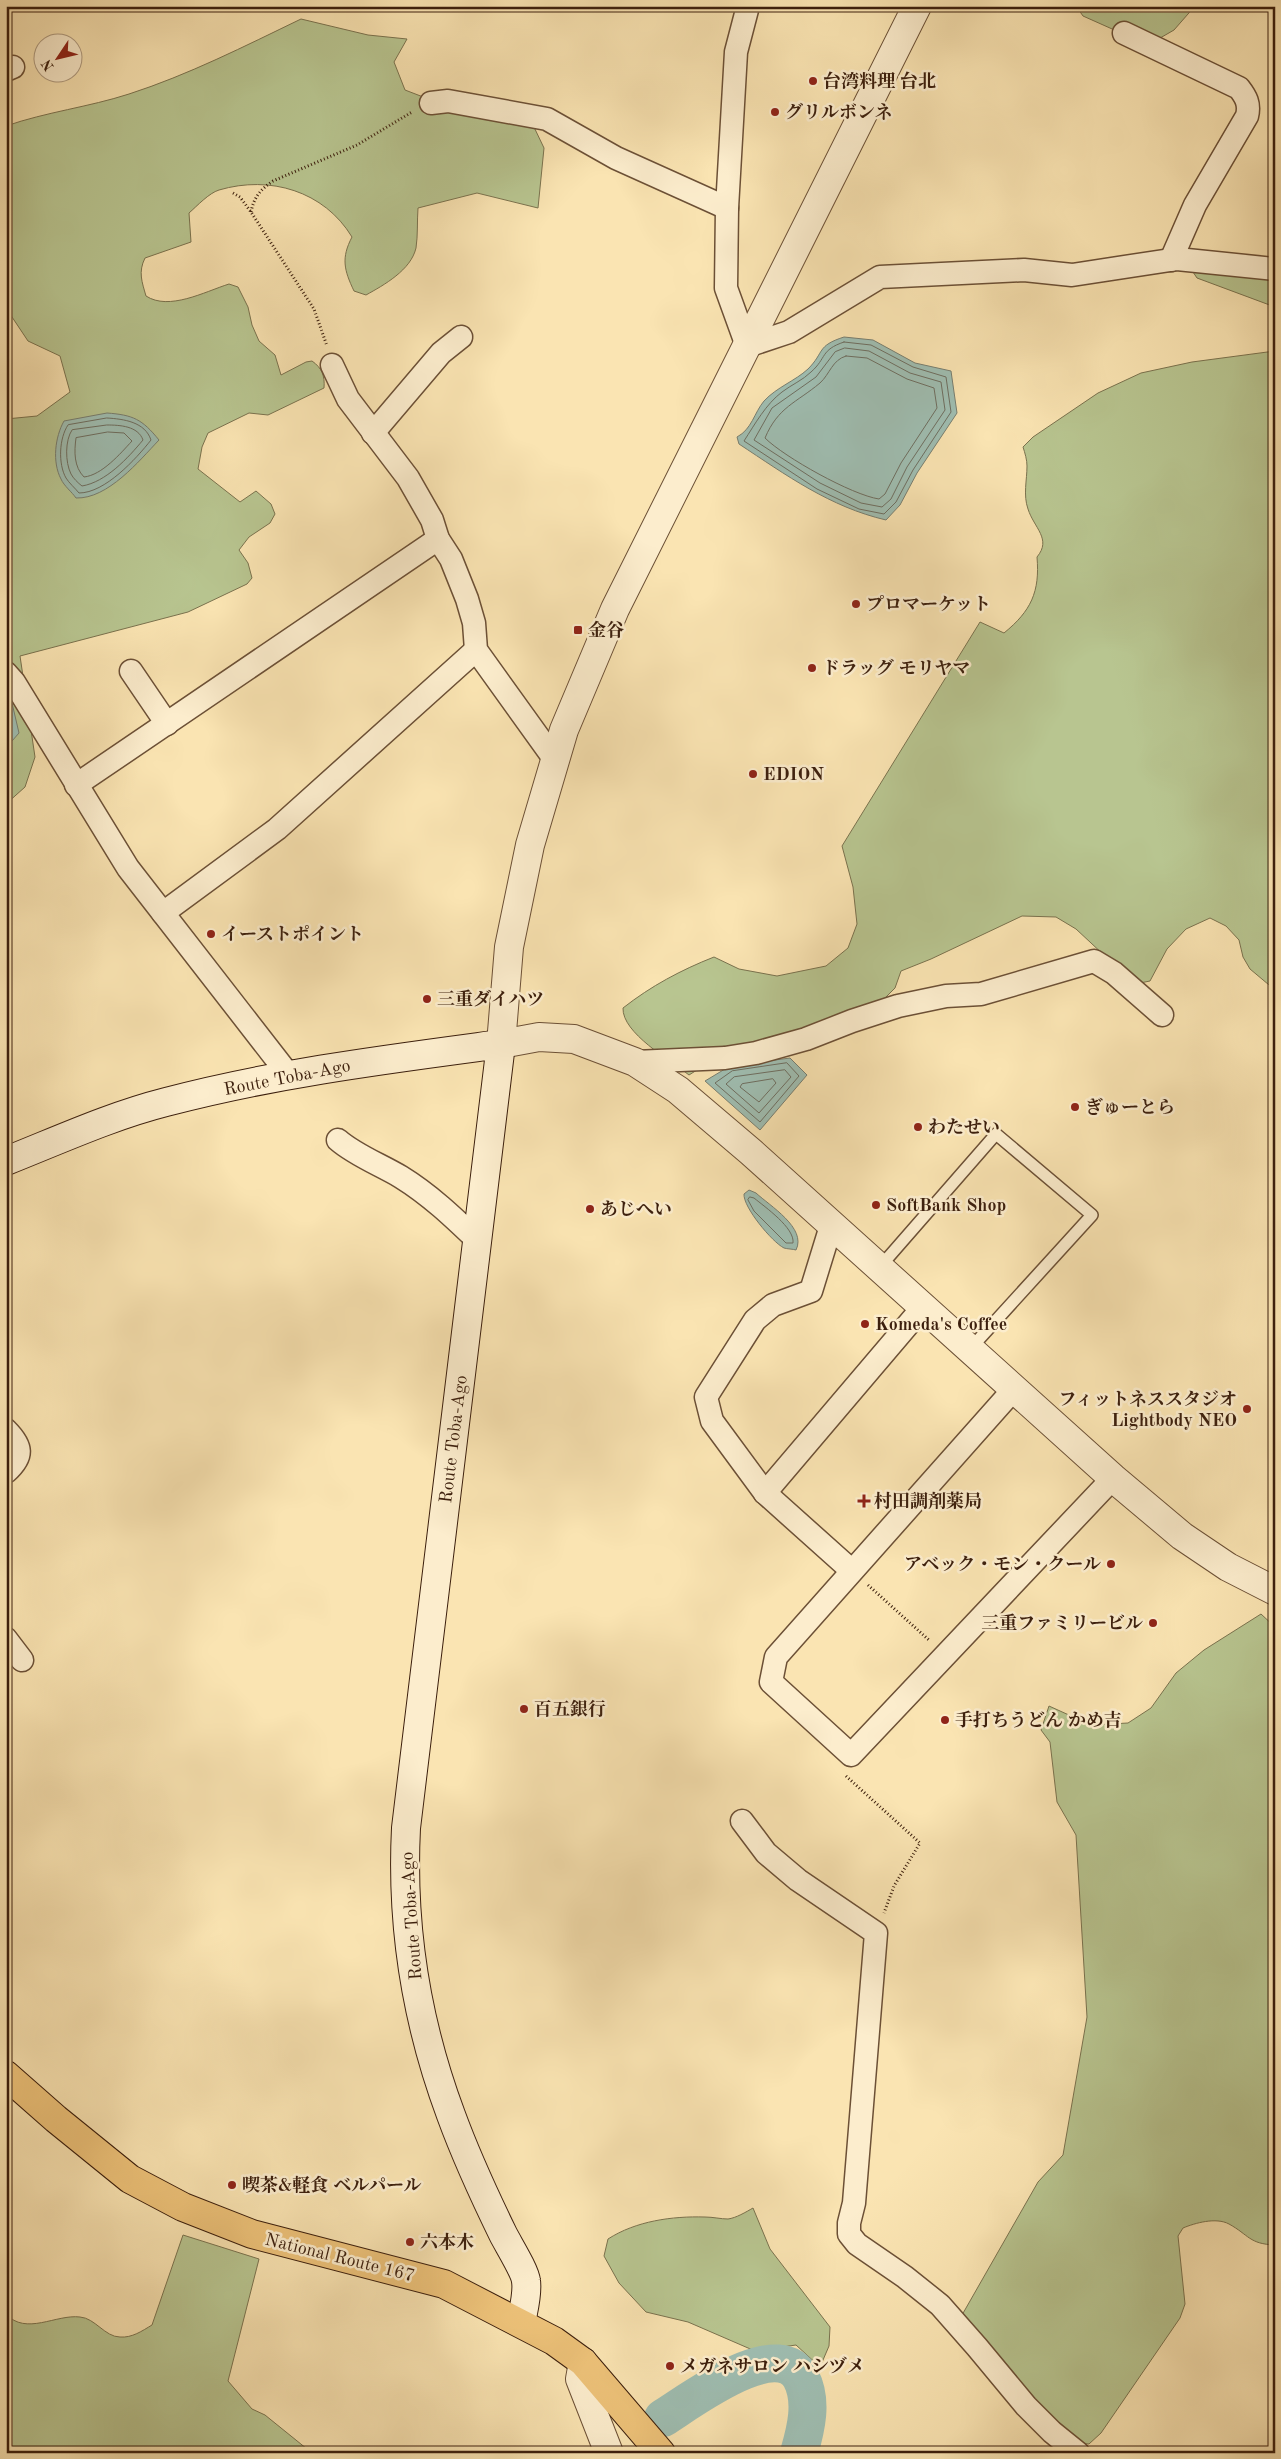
<svg xmlns="http://www.w3.org/2000/svg" width="1281" height="2459" font-family="'Old Standard TT','Noto Serif JP',serif">
	<style>
		.green { fill: #b8c590; stroke: #7a724e }
		.water { fill: #9fbeb2; stroke: #777e70 }
		.lines { fill: none; stroke-linecap: round; stroke-linejoin: round }
		.shore { stroke: #6e6e60; stroke-width: 1 }
		.river { stroke: #9fbeb2; stroke-width: 38 }
		.service-casing { stroke: #6c5036; stroke-width: 14 }
		.minor-casing { stroke: #6c5036; stroke-width: 25 }
		.tertiary-casing { stroke: #6c5036; stroke-width: 30 }
		.secondary-casing { stroke: #3c1f0d; stroke-width: 30 }
		.trunk-casing { stroke: #3c1f0d; stroke-width: 30 }
		.path { stroke: #3c1f0d; stroke-width: 3; stroke-dasharray: 1 2.5; stroke-linecap: butt }
		.service { stroke: #fcedcd; stroke-width: 11 }
		.minor { stroke: #fcedcd; stroke-width: 22 }
		.tertiary { stroke: #fcedcd; stroke-width: 28 }
		.secondary { stroke: #fcedcd; stroke-width: 28 }
		.trunk { stroke: #edc279; stroke-width: 28 }
		.poi-dot { fill: #8f2418; stroke: #fcedcd; stroke-width: 2 }
		.labels { text-anchor: middle; stroke-width: 5; stroke-linejoin: round; paint-order: stroke }
		.poi-label { font-size: 18px; font-weight: bold; fill: #3c1f0d; stroke: #fcedcd; text-anchor: start }
		.street-label { font-size: 18px; fill: #3c1f0d; stroke: #fcedcd }
	</style>
	<rect width="100%" height="100%" fill="#fae4b2"/>
	<filter id="stains"><feTurbulence type="fractalNoise" baseFrequency=".004" numOctaves="4"/><feColorMatrix values="0 0 0 0 .2 0 0 0 0 .09 0 0 0 0 .02 0 0 0 .5 -.17"/></filter>
	<radialGradient id="worn" r=".72"><stop offset=".6" stop-color="#630" stop-opacity="0"/><stop offset="1" stop-color="#630" stop-opacity=".3"/></radialGradient>
	<g class="green">
		<polygon points="1076,6 1195,6 1174,30 1148,45 1083,16"/>
		<path d="M 301,19 L 368,35 L 407,39 L 394,62 L 405,90 L 431,100 L 533,125 L 544,148 L 538,208 L 477,193 L 418,208 C 417,221 418,235 416,248 C 411,270 384,285 366,295 L 354,291 C 344,270 341,258 352,237 C 324,191 270,175 219,190 C 209,193 197,206 189,213 L 191,242 L 145,258 C 138,272 142,282 146,296 C 169,311 204,292 229,284 L 238,287 L 248,307 L 252,325 L 259,341 L 275,355 L 281,375 L 306,362 L 312,361 C 322,368 325,376 324,388 L 268,415 L 249,413 L 208,433 L 202,447 L 198,469 L 240,502 L 256,491 L 271,504 L 275,514 L 270,523 L 249,537 L 239,550 L 248,563 L 252,578 L 247,584 L 188,612 L 20,656 L 35,757 L 25,787 L 6,804 L 6,419 L 37,416 L 70,392 L 60,356 L 28,341 L 6,308 L 6,126 C 46,112 89,107 129,94 C 188,75 245,46 301,19 Z"/>
		<polygon points="1199,270 1275,279 1275,307 1197,278 1193,272"/>
		<path d="M 1275,351 L 1275,990 L 1250,969 L 1243,957 L 1239,940 L 1226,926 L 1210,918 L 1186,929 L 1167,949 L 1150,981 L 1135,984 L 1076,929 L 1056,917 L 1022,916 L 931,959 L 901,971 L 895,988 L 877,1006 L 713,1060 L 689,1075 C 670,1060 622,1033 623,1008 C 651,986 681,970 714,957 L 739,969 L 777,976 L 826,966 L 848,948 L 857,924 L 853,887 L 842,846 L 980,622 L 1004,633 C 1031,611 1040,592 1037,557 C 1052,539 1034,528 1028,509 C 1023,495 1027,480 1027,466 C 1027,460 1025,453 1023,447 L 1033,437 L 1098,393 L 1141,373 L 1192,362 Z"/>
		<path d="M 1261,1614 L 1275,1627 L 1275,2245 C 1249,2244 1249,2235 1229,2224 C 1216,2217 1195,2223 1183,2228 L 1178,2236 L 1185,2304 L 1180,2318 L 1101,2433 L 1089,2444 L 1076,2443 L 954,2329 L 1038,2182 L 1063,2155 L 1087,2017 L 1076,1835 L 1057,1802 L 1050,1742 L 1041,1730 L 1049,1706 L 1091,1725 L 1128,1723 L 1151,1708 L 1176,1673 L 1204,1650 Z"/>
		<path d="M 753,2208 L 770,2249 L 830,2327 L 829,2346 L 820,2367 L 796,2345 L 755,2351 L 688,2322 L 646,2312 L 619,2283 L 604,2256 L 608,2239 C 636,2221 672,2216 705,2217 C 713,2217 721,2219 728,2219 C 736,2218 746,2212 753,2208 Z"/>
		<path d="M 183,2235 L 259,2259 L 228,2381 L 252,2409 L 265,2415 L 312,2453 L 6,2453 L 6,2314 C 26,2336 56,2314 80,2317 C 95,2318 105,2337 120,2337 C 132,2338 142,2331 152,2325 Z"/>
	</g>
	<g class="water">
		<path d="M 844,337 L 873,340 L 915,363 L 951,371 L 957,413 L 917,473 L 900,505 L 886,520 C 830,507 786,475 739,444 L 737,437 C 752,429 754,413 764,401 C 777,387 795,381 808,369 C 825,352 816,346 844,337 Z"/>
		<path d="M 107,413 C 133,415 142,419 159,440 C 139,461 108,499 76,498 C 72,492 64,486 61,479 C 52,462 55,437 64,421 Z"/>
		<polygon points="6,696 12,703 19,733 12,741 6,742"/>
		<polygon points="790,1058 807,1075 760,1130 705,1081 730,1066"/>
		<path d="M 749,1190 L 756,1193 C 770,1206 807,1228 796,1250 C 793,1249 787,1249 784,1248 C 772,1242 743,1207 744,1194 Z"/>
	</g>
	<g class="lines">
		<g class="shore">
			<path d="M 844,342 L 871,345 L 913,367 L 946,377 L 951,412 L 913,470 L 896,502 L 884,514 L 859,509 L 817,489 L 744,441 C 755,424 766,404 782,392 C 791,385 803,380 811,372 C 827,358 820,350 844,342 Z"/>
			<polygon points="845,348 869,351 910,373 941,382 945,410 907,467 891,499 882,507 861,503 820,483 754,440 772,408 816,377 835,352"/>
			<path d="M 846,356 L 867,358 L 907,379 L 934,388 L 937,408 L 901,463 L 885,494 L 879,499 C 852,495 784,457 765,438 C 778,407 796,403 820,383 C 830,374 832,360 846,356 Z"/>
			<path d="M 107,418 C 124,419 145,422 151,440 C 136,459 105,493 79,493 C 75,488 69,483 66,478 C 58,464 59,438 68,425 Z"/>
			<path d="M 107,425 C 120,425 138,426 143,440 C 128,458 106,482 82,486 C 78,483 73,478 71,474 C 65,462 65,440 72,430 Z"/>
			<path d="M 108,432 L 124,433 L 132,441 C 120,454 102,475 84,477 C 74,467 74,452 76,438 Z"/>
			<polygon points="787,1063 799,1076 760,1122 715,1083 732,1071"/>
			<polygon points="785,1070 791,1077 759,1113 726,1084 734,1077"/>
			<polygon points="773,1079 776,1083 759,1102 740,1087 742,1084"/>
			<path d="M 750,1197 L 754,1198 C 765,1207 795,1228 793,1243 L 786,1243 L 754,1211 L 748,1200 Z"/>
		</g>
		<path class="river" d="M 663,2418 C 689,2402 778,2334 801,2378 C 813,2401 806,2429 799,2453"/>
		<defs>
			<polyline id="service" points="879,1268 996,1134 1092,1215 970,1349"/>
			<g id="minor">
				<polyline points="748,6 736,52 727,208 726,288 747,346 789,332 880,277 1024,270 1072,275 1177,259 1275,269"/>
				<path d="M 1124,33 L 1239,88 C 1246,97 1250,104 1247,116 L 1195,205 L 1171,260"/>
				<polyline points="6,70 13,67"/>
				<polyline points="431,103 448,101 547,119 616,158 727,208"/>
				<polyline points="332,365 348,399 408,478 432,520 438,539 451,559 467,599 474,623 476,650 555,760"/>
				<polyline points="373,433 441,353 461,337"/>
				<polyline points="131,671 167,724"/>
				<polyline points="6,673 14,682 128,868 288,1074"/>
				<polyline points="76,785 438,539"/>
				<polyline points="163,913 277,829 476,650"/>
				<polyline points="635,1062 725,1058 756,1053 806,1039 852,1021 898,1006 946,996 981,994 1094,961 1114,973 1162,1015"/>
				<path d="M 338,1140 C 355,1155 381,1165 401,1177 C 430,1195 453,1217 477,1240"/>
				<polyline points="831,1226 811,1291 773,1305 755,1320 706,1397 712,1421 765,1493 851,1570"/>
				<polyline points="1014,1389 776,1657 771,1682 851,1755 1113,1478"/>
				<path d="M 6,1430 C 22,1446 24,1456 6,1472"/>
				<polyline points="765,1493 923,1307"/>
				<polyline points="6,1639 22,1660"/>
				<polyline points="742,1821 766,1853 798,1880 876,1933 854,2203 849,2223 849,2234 857,2244 905,2277 940,2305 977,2347 1026,2406 1052,2432 1078,2453"/>
			</g>
			<g id="tertiary">
				<polyline points="917,6 615,609 564,730 530,845 509,947 501,1044 539,1037 574,1039 635,1062 678,1090 751,1152 1113,1478 1182,1536 1228,1567 1275,1591"/>
				<polyline points="583,2362 580,2379 609,2453"/>
			</g>
			<path id="secondary" d="M 6,1161 C 59,1140 111,1116 166,1102 C 276,1073 389,1059 501,1044 L 406,1828 C 401,1926 417,2024 451,2115 C 466,2156 484,2195 503,2234 C 508,2244 525,2271 526,2281 C 528,2294 523,2311 521,2323"/>
			<polyline id="trunk" points="6,2075 56,2119 130,2179 183,2207 252,2234 444,2284 554,2341 583,2362 661,2453"/>
		</defs>
		<use href="#service" class="service-casing"/>
		<use href="#minor" class="minor-casing"/>
		<use href="#tertiary" class="tertiary-casing"/>
		<use href="#secondary" class="secondary-casing"/>
		<use href="#trunk" class="trunk-casing"/>
		<g class="path">
			<polyline points="233,193 240,197 251,212 314,309 327,346"/>
			<path d="M 251,212 C 254,197 261,189 273,181 L 357,145 L 412,112"/>
			<polyline points="868,1585 930,1641"/>
			<polyline points="846,1776 920,1843 894,1886 884,1913"/>
		</g>
		<use href="#service" class="service"/>
		<use href="#minor" class="minor"/>
		<use href="#tertiary" class="tertiary"/>
		<use href="#secondary" class="secondary"/>
		<use href="#trunk" class="trunk"/>
	</g>
	<g class="poi-dot">
		<circle cx="813" cy="81" r="5"/>
		<circle cx="775" cy="112" r="5"/>
		<circle cx="856" cy="604" r="5"/>
		<rect x="573" y="625" width="10" height="10" rx="2.5"/>
		<circle cx="812" cy="668" r="5"/>
		<circle cx="753" cy="774" r="5"/>
		<circle cx="211" cy="934" r="5"/>
		<circle cx="427" cy="999" r="5"/>
		<circle cx="1075" cy="1107" r="5"/>
		<circle cx="918" cy="1127" r="5"/>
		<circle cx="876" cy="1205" r="5"/>
		<circle cx="590" cy="1209" r="5"/>
		<circle cx="865" cy="1324" r="5"/>
		<circle cx="1247" cy="1409" r="5"/>
		<path d="M861.5 1493.5h5v5h5v5h-5v5h-5v-5h-5v-5h5z"/>
		<circle cx="1111" cy="1564" r="5"/>
		<circle cx="1153" cy="1623" r="5"/>
		<circle cx="524" cy="1709" r="5"/>
		<circle cx="945" cy="1720" r="5"/>
		<circle cx="232" cy="2185" r="5"/>
		<circle cx="410" cy="2242" r="5"/>
		<circle cx="670" cy="2366" r="5"/>
	</g>
	<g class="labels">
		<g class="poi-label">
			<text x="823" y="87">台湾料理 台北</text>
			<text x="785" y="118">グリルボンネ</text>
			<text x="866" y="610">プロマーケット</text>
			<text x="588" y="636">金谷</text>
			<text x="822" y="674">ドラッグ モリヤマ</text>
			<text x="763" y="780">EDION</text>
			<text x="221" y="940">イーストポイント</text>
			<text x="437" y="1005">三重ダイハツ</text>
			<text x="1085" y="1113">ぎゅーとら</text>
			<text x="928" y="1133">わたせい</text>
			<text x="886" y="1211">SoftBank Shop</text>
			<text x="600" y="1215">あじへい</text>
			<text x="875" y="1330">Komeda's Coffee</text>
			<text x="1237" y="1405" text-anchor="end">フィットネススタジオ<tspan x="1237" dy="21">Lightbody NEO</tspan></text>
			<text x="874" y="1507">村田調剤薬局</text>
			<text x="1101" y="1570" text-anchor="end">アベック・モン・クール</text>
			<text x="1143" y="1629" text-anchor="end">三重ファミリービル</text>
			<text x="534" y="1715">百五銀行</text>
			<text x="955" y="1726">手打ちうどん かめ吉</text>
			<text x="242" y="2191">喫茶&amp;軽食 ベルパール</text>
			<text x="420" y="2248">六本木</text>
			<text x="680" y="2372">メガネサロン ハシヅメ</text>
		</g>
		<g class="street-label">
			<text transform="translate(287 1077) rotate(-11)" y="6">Route Toba-Ago</text>
			<text transform="translate(453 1439) rotate(-83)" y="6">Route Toba-Ago</text>
			<text transform="translate(411 1916) rotate(-94)" y="6">Route Toba-Ago</text>
			<text transform="translate(340 2257) rotate(14)" y="6">National Route 167</text>
		</g>
	</g>
	<rect width="1281" height="2459" fill="none" stroke="#fae4b2" stroke-width="25"/>
	<rect x="8" y="8" width="1266" height="2444" fill="none" stroke="#3c1f0d" stroke-width="2.5"/>
	<rect x="12" y="12" width="1256" height="2434" fill="none" stroke="#3c1f0d"/>
	<g transform="translate(58 58) rotate(235)"><circle r="24" fill="#fcedcd" stroke="#af9b80"/>
	<path d="M0-4L9 19L0 12L-9 19Z" fill="#8f2418"/>
	<text y="-8" font-size="14" font-weight="bold" text-anchor="middle" fill="#3c1f0d">N</text>
	</g>
	<rect width="100%" height="100%" filter="url(#stains)"/>
	<rect width="100%" height="100%" fill="url(#worn)"/>
</svg>
